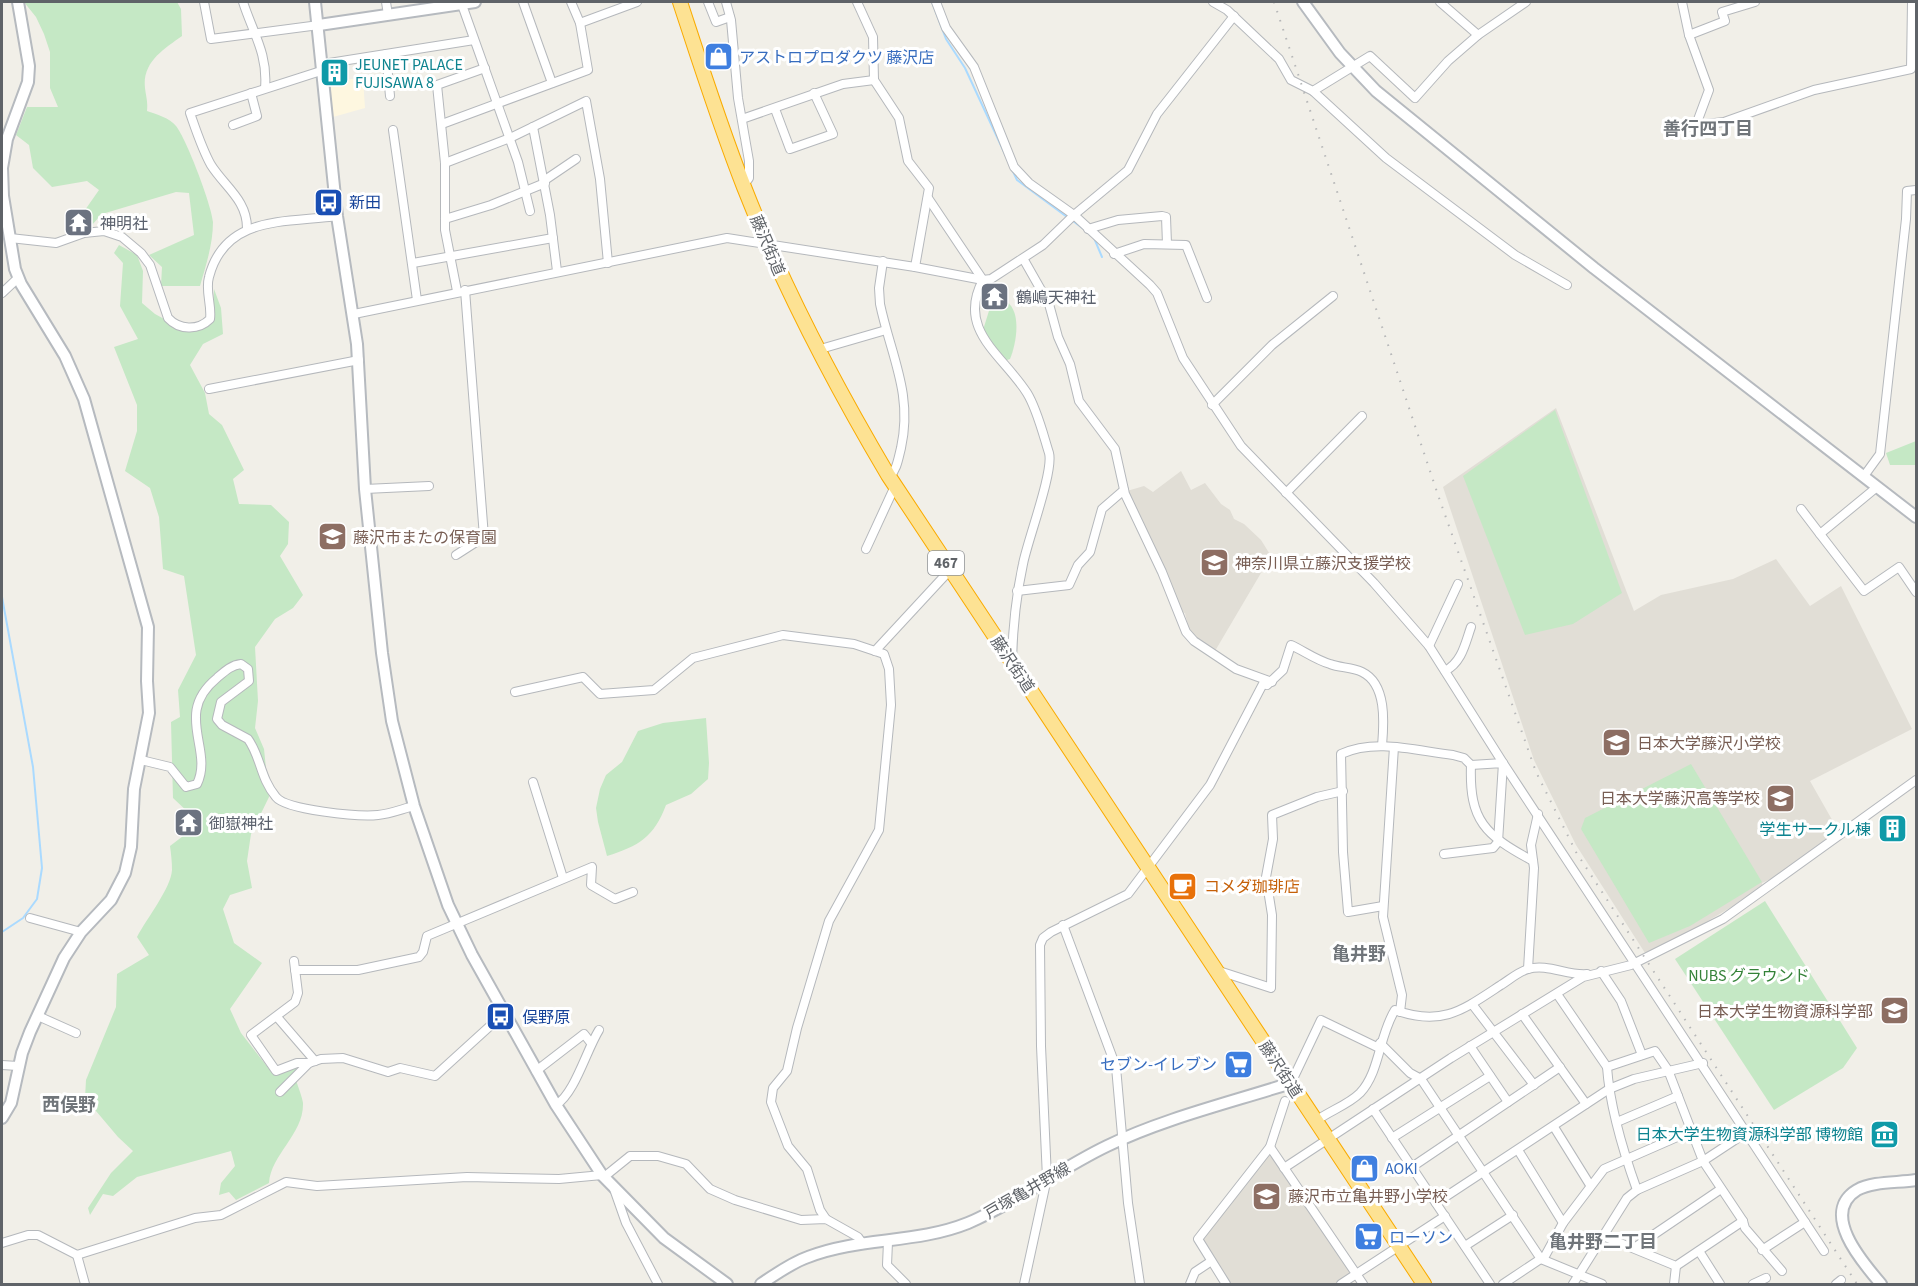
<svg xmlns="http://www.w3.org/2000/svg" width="1918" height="1286" font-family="'Source Sans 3','Noto Sans JP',sans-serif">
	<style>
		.commercial { fill: #fef7e0 }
		.education { fill: #e1ded6 }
		.green { fill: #c5e8c5 }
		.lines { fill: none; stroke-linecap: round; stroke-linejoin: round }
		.stream { stroke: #aadaff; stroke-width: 2 }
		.street-casing { stroke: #b5b8bc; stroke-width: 10 }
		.secondary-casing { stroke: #b6babf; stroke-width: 14 }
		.highway-casing { stroke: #f9ab00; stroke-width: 16 }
		.street { stroke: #fff; stroke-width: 8 }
		.secondary { stroke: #fff; stroke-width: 10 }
		.highway { stroke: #fde293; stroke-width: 14 }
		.rail { stroke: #b6b7b8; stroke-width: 2; stroke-dasharray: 1.5 8; stroke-linecap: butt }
		.labels { text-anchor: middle; stroke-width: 6; stroke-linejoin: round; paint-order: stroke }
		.shield { fill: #fff; stroke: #8f9295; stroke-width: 1.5 }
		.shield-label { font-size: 15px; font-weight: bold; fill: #5f6368 }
		.shop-label { font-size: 16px; fill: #366cbe; stroke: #fff; text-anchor: start }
		.culture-label { font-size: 16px; fill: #0d838f; stroke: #fff; text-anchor: end }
		.transit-label { font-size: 16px; fill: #164399; stroke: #fff; text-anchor: start }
		.worship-label { font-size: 16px; fill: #5b616d; stroke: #fff; text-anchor: start }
		.street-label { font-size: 16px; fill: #5f6368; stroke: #fff }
		.education-label { font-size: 16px; fill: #785e54; stroke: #fff; text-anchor: start }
		.food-label { font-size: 16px; fill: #c56008; stroke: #fff; text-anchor: start }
		.park-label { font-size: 16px; fill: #348238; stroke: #fff }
		.neighbourhood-label { font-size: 18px; font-weight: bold; fill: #70757a; stroke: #fff }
	</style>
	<rect width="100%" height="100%" fill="#f1efe8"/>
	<polygon class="commercial" points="363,78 365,108 333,117 329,81"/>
	<g class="education">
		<polygon points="1556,408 1634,611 1661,595 1733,579 1776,559 1810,606 1841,586 1912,729 1810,781 1839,832 1775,877 1762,883 1762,885 1733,906 1691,931 1645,953 1576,845 1534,760 1443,487"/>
		<polygon points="1181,471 1191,490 1205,483 1221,504 1230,510 1234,519 1244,524 1261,540 1271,556 1215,651 1196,640 1189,630 1185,613 1181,612 1127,491 1144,486 1153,492"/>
		<polygon points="1267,1152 1271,1153 1349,1271 1350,1275 1335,1284 1230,1284 1201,1241"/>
	</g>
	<g class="green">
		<path d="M 24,2 L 177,2 L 181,9 L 182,36 C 164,49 142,62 145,88 C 146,97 148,101 147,111 C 156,114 170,118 176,126 C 186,138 212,206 213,222 C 213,244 206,265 200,286 L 161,286 L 162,267 L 149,255 L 194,235 L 189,193 L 176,192 L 102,214 L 90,227 L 85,210 L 99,190 L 87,181 L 52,187 L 33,168 L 29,145 L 16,135 L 27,107 L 58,107 L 50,88 L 50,52 L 44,34 L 36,17 Z"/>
		<path d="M 119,245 L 137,255 L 143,271 L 142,303 L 155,314 L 186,331 L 210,325 L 213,314 L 214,289 L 221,308 L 223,334 L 203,344 L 190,365 L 205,393 L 209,414 L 222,425 L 244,470 L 233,479 L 239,504 L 271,505 L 289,522 L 288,544 L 280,556 L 303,595 L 293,608 L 275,619 L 255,647 L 258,701 L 255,728 L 264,749 L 269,797 L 251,834 L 247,861 L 252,888 L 230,895 L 223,909 L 234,943 L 262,963 L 230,1009 L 241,1033 L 273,1074 L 300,1059 L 310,1060 L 296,1080 C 298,1087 302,1096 303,1103 C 304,1134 271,1154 269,1183 L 236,1200 L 229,1192 L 219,1195 L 221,1183 L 235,1166 L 231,1151 L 137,1177 L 113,1196 L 103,1194 L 90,1215 L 88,1208 L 111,1173 L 133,1151 L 118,1137 L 85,1098 L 86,1080 L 116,1007 L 117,974 L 149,955 L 137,937 C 147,918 171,888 172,870 C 172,862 171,853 170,846 L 191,830 L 190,814 L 173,798 L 171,722 L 180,717 L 178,690 L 196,655 L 184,576 L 163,569 L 159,517 L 150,488 L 125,471 L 137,431 L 137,405 L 114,347 L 138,339 L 120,306 L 123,263 L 114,253 Z"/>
		<path d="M 993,298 C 1024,297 1018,340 1010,359 L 1004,361 L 991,354 L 983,330 Z"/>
		<polygon points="1555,410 1622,593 1573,624 1525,635 1463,476"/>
		<polygon points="1916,441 1916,465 1890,465 1886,453"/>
		<path d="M 706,718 L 709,763 L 708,779 L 691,794 L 666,805 C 654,837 639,846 607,856 L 598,822 L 596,808 L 600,789 L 606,775 L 622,762 L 638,731 L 663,723 Z"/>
		<polygon points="1691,764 1762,882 1690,926 1649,943 1581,829 1585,818"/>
		<polygon points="1765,901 1857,1048 1843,1068 1774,1110 1675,959"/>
	</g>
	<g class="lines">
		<g class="stream">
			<polyline points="932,2 946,39 965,68 1017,180 1067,217"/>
			<polyline points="1073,221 1085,230"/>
			<polyline points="1094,238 1102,257"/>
			<polyline points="2,597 33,767 42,868 37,899 23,918 2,932"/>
		</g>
		<defs>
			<g id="street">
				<polyline points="204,2 211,39 319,25"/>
				<path d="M 243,2 C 253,33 268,54 265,88"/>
				<polyline points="386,2 388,15"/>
				<polyline points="461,2 518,162 530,211"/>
				<polyline points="523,2 552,83"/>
				<polyline points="708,2 716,22 730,17"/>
				<polyline points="726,2 731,20 738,98 749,161 749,178 744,185"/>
				<polyline points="857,2 873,37 874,80 899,118 908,161 929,188 915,267"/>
				<polyline points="936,2 946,28 974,67 1014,167 1029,183 1074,215 1150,285 1157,293 1183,358 1241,446 1374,583 1429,646 1503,763 1824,1251"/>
				<polyline points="1213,2 1227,10 1279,59 1291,80 1313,91 1370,56 1415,98 1448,61 1478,35 1526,2"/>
				<polyline points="1440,2 1478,35"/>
				<polyline points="1682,2 1689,35 1709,90 1696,125 1724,122 1814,90 1911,69 1912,2"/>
				<polyline points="580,23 637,2"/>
				<polyline points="1689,35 1725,21 1722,12 1755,2"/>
				<polyline points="386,54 390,96"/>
				<polyline points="323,64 474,40"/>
				<polyline points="1313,91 1386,158 1515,255 1567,285"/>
				<polyline points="775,109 790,149 833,134 814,93"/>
				<polyline points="742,119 843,84 874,80"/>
				<polyline points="442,124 588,70 580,23 571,2"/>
				<polyline points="233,125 257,116 251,93"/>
				<polyline points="533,127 550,215 557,271"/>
				<polyline points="393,130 417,300"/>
				<polyline points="445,163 510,138 586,101 600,179 608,263"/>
				<polyline points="545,180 576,159"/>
				<path d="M 928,198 L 983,280 C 956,330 1003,355 1027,393 C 1037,409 1043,434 1049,453 C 1054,471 1027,542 1023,564 C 1016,596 1013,626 1012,659"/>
				<polyline points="445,219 491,205 545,183"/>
				<path d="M 247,228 C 247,200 225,187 211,165 C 202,149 196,130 190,113 L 324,70"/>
				<polyline points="1088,229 1118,220 1162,216 1166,217 1167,244"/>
				<path d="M 10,238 L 56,243 L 84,233 L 104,231 L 122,237 L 141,253 L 150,265 L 168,318 C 179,330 198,331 210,319 C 212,305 205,291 209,277 C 225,215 285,223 337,216"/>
				<polyline points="1114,254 1144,244 1186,245 1207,298"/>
				<polyline points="1024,260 1049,304 1058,337 1070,364 1079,401 1115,449 1125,494 1162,572 1186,632 1194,641 1236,669 1272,682"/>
				<path d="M 883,261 L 879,288 L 880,304 C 891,356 913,394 901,448 C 898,460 897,469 889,478"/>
				<polyline points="413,263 553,238"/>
				<polyline points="457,291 445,230 445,163 437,85 485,68"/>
				<polyline points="2,293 18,278"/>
				<polyline points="354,314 727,238 915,267 983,280 991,279 1043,245 1074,215 1128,170 1157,114 1234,16"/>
				<polyline points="817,350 886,330"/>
				<polyline points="209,389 359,360"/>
				<polyline points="1212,405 1272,345 1333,296"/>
				<polyline points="1864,476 1880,454 1906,219 1907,191 1916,190"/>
				<polyline points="365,489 429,486"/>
				<polyline points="1286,493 1362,416"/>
				<polyline points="1801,509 1820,534 1877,487"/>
				<polyline points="1820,534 1864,591 1899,567 1916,592"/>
				<polyline points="866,549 895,486"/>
				<polyline points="456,555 484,537 465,290"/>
				<polyline points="1017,591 1069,585 1078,565 1090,552 1102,509 1124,490"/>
				<polyline points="1429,646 1458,584"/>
				<polyline points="875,651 950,570"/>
				<path d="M 1445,671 C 1462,662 1465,644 1471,627"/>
				<path d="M 1267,685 L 1283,670 L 1291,645 C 1304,651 1316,660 1330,664 C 1340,668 1352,667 1362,672 C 1387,684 1384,723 1382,746"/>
				<polyline points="515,692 583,677 600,694 654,690 693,658 783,635 854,644 884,654 889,669 891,705 879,830 829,921 797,1028 787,1071 773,1088 771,1102 788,1146 807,1169 820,1210 826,1219"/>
				<polyline points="1394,747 1383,917 1402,995 1400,1012"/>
				<path d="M 141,760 L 170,767 L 186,787 L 197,784 C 214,749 173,714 217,678 C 224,672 231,665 241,664 L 248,669 L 249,681 L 221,702 L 217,719 L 222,725 L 248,739 C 261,757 260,778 276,797 C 286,810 359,817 378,815 C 390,814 402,809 414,806"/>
				<path d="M 1471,765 C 1469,821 1485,835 1533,861"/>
				<polyline points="533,782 563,878"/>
				<path d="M 1383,906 L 1348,912 L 1343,852 L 1341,754 C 1376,738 1417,751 1453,755 L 1464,758 L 1471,765 L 1503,763 L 1498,842 L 1493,848 L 1444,854"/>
				<polyline points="30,918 81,932"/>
				<polyline points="1063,925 1116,1067 1128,1203 1140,1284"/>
				<polyline points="294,961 298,993 295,1002 251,1035 276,1071 297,1063 309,1063"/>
				<polyline points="1528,969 1534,868 1531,845 1538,814"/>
				<polyline points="295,970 358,970 419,957 423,952 427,936 592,867 591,885 615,899 633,892"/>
				<polyline points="1219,971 1271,988 1272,915 1266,877 1273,839 1272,815 1317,797 1343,791"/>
				<polyline points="1601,971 1621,1001 1642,1055"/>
				<polyline points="1557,994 1607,1067"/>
				<polyline points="1472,1004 1534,1085"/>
				<polyline points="1522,1014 1586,1104"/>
				<polyline points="38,1016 76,1033"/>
				<polyline points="277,1017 315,1061"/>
				<polyline points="1380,1043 1410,1073 1421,1079 1541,1259 1602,1284"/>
				<polyline points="1470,1046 1508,1102"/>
				<polyline points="2,1065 18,1066"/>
				<polyline points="536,1071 584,1034 591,1043"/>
				<polyline points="1291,1083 1321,1020 1379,1048"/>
				<polyline points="280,1092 309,1063 321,1059 343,1058 388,1072 400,1068 435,1076 490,1026 505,1017"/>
				<path d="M 556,1105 C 575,1093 586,1051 599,1030"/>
				<polyline points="1373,1109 1490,1284"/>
				<path d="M 1316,1121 C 1329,1111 1348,1105 1360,1093 C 1380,1072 1379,1035 1395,1010 C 1442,1027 1463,1010 1501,985 C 1509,980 1518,972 1528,969 C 1547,963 1568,976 1587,974"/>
				<polyline points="1617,1122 1678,1096"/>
				<polyline points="1554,1127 1590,1185"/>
				<polyline points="1392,1138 1490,1076"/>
				<polyline points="1270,1147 1363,1284"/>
				<polyline points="1518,1150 1563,1223"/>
				<polyline points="1412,1167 1560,1067"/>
				<polyline points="1284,1168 1451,1058 1583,977 1631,965 1723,919 1916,780"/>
				<polyline points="604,1177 630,1156 658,1156 686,1164 710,1189 735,1200 801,1220 826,1219 858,1237 863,1244"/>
				<polyline points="613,1186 626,1223 658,1284"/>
				<path d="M 1637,1190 C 1623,1151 1610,1109 1607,1067 L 1655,1051 L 1668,1070 L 1703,1161 L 1743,1221 L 1745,1228 L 1782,1271"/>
				<polyline points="1436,1203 1609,1089 1634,1079 1703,1063"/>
				<polyline points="1603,1236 1676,1266 1743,1221"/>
				<polyline points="888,1242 887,1265 906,1284"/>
				<polyline points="2,1243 28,1235 38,1235 77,1255 195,1218 221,1215 286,1182 317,1186 467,1177 559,1179 602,1175"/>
				<polyline points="1465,1246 1513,1215"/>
				<polyline points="1634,1248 1721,1189"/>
				<polyline points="1762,1250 1805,1222"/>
				<polyline points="1699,1251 1720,1284"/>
				<polyline points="77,1255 85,1284"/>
				<polyline points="1024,1284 1047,1178 1041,1046 1040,945 1043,938 1051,932 1128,894 1210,785 1265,680"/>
				<polyline points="1190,1284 1195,1272 1210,1262"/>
				<polyline points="1226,1284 1198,1239 1270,1147 1285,1101"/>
				<polyline points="1341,1284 1445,1216"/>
				<polyline points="1503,1284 1545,1256 1563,1223 1604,1169 1691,1131"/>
				<polyline points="1573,1284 1627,1198 1637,1190 1703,1161 1747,1132"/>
				<polyline points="1674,1284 1676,1266"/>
				<polyline points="1753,1284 1766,1278"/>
				<polyline points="1836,1284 1841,1280"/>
			</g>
			<g id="secondary">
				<polyline points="315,2 337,216 357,344 365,489 382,653 392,721 414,806 448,905 472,955 556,1105 602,1175 664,1238 727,1284"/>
				<polyline points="1303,2 1340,53 1376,91 1594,268 1916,517"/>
				<polyline points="319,25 475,2"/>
				<polyline points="2,1118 11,1103 22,1053 30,1032 64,958 81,932 111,900 125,873 131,847 134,789 149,713 147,681 148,627 84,399 65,356 21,284 15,269 3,196 2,168 7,139 28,82 29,66 18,2"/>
				<path d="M 761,1284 C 776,1274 791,1263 808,1257 C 859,1237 916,1244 968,1223 C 1017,1202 1059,1169 1107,1146 C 1162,1119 1232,1102 1291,1083"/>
				<path d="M 1881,1284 C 1863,1263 1819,1213 1857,1190 C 1873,1181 1898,1183 1916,1180"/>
			</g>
			<path id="highway" d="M 680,2 C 700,63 720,126 744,187 C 783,287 833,382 888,475 L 1424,1284"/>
		</defs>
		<use href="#street" class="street-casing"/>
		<use href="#secondary" class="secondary-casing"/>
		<use href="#highway" class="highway-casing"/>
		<use href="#street" class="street"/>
		<use href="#secondary" class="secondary"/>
		<use href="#highway" class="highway"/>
		<polyline class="rail" points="1274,2 1438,495 1536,772 1576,852 1857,1284"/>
	</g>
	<defs>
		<symbol id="shop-square" viewBox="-11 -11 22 22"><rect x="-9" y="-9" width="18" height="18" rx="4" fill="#3f7fe0" stroke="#fff"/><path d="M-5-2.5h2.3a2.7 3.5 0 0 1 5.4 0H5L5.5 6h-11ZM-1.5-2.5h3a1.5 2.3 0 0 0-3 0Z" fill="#fff"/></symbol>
		<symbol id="building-square" viewBox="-11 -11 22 22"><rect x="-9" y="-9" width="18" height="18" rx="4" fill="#0f9aa8" stroke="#fff"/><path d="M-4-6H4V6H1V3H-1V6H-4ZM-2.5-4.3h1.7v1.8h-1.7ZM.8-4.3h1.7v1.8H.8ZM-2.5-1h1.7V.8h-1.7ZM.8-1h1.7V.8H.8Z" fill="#fff"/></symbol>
		<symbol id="bus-square" viewBox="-11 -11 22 22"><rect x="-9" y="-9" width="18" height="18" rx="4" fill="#1a4fb4" stroke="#fff"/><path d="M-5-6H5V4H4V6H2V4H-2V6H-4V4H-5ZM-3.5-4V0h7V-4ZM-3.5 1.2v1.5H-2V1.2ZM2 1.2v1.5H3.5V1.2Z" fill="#fff"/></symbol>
		<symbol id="temple-square" viewBox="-11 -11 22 22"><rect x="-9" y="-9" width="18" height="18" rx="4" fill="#6b7280" stroke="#fff"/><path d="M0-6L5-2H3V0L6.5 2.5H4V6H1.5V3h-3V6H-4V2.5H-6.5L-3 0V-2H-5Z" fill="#fff"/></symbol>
		<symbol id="school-square" viewBox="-11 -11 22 22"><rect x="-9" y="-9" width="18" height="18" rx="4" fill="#8d6e63" stroke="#fff"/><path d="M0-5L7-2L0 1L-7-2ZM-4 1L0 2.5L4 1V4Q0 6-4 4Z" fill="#fff"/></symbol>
		<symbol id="cafe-square" viewBox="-11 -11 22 22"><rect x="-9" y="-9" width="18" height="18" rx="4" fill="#e8710a" stroke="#fff"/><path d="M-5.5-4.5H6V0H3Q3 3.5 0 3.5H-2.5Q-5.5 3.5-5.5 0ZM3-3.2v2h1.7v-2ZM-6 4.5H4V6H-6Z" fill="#fff"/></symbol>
		<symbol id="university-square" viewBox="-11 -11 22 22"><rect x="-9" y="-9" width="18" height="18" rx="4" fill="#8d6e63" stroke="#fff"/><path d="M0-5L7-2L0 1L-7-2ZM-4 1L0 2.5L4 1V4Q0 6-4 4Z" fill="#fff"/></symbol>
		<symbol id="supermarket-square" viewBox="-11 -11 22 22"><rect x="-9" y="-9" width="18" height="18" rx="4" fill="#3f7fe0" stroke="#fff"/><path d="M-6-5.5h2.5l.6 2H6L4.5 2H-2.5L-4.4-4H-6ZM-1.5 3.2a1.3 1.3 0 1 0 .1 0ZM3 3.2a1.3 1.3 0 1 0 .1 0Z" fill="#fff"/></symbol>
		<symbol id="museum-square" viewBox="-11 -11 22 22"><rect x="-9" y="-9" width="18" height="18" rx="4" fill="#0f9aa8" stroke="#fff"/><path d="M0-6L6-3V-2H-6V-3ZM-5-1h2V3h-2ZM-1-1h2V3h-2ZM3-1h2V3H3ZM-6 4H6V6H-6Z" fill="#fff"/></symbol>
	</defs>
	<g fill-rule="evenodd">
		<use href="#shop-square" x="702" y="40" width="33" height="33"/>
		<use href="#building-square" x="318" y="56" width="33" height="33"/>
		<use href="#bus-square" x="312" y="186" width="33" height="33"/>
		<use href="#temple-square" x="62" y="206" width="33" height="33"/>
		<use href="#temple-square" x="978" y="280" width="33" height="33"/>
		<use href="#school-square" x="316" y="520" width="33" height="33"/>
		<use href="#school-square" x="1198" y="546" width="33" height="33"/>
		<use href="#school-square" x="1600" y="726" width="33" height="33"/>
		<use href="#school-square" x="1764" y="782" width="33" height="33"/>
		<use href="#temple-square" x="172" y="806" width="33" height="33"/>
		<use href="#building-square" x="1876" y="812" width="33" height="33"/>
		<use href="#cafe-square" x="1166" y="870" width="33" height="33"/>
		<use href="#university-square" x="1878" y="994" width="33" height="33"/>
		<use href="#bus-square" x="484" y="1000" width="33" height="33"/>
		<use href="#supermarket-square" x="1222" y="1048" width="33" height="33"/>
		<use href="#museum-square" x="1868" y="1118" width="33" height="33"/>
		<use href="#shop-square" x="1348" y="1152" width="33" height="33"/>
		<use href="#school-square" x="1250" y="1180" width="33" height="33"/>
		<use href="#supermarket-square" x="1352" y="1220" width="33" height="33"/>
	</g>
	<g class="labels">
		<rect class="shield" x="928" y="551" width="36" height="24" rx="4.5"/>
		<g class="shield-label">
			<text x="946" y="568">467</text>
		</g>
		<g class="shop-label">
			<text x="739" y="63">アストロプロダクツ 藤沢店</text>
			<text x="1217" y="1070" text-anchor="end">セブン-イレブン</text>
			<text x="1385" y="1174">AOKI</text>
			<text x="1389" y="1243">ローソン</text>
		</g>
		<g class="culture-label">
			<text x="355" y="70" text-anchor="start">JEUNET PALACE<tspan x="355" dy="18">FUJISAWA 8</tspan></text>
			<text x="1871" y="835">学生サークル棟</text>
			<text x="1863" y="1140">日本大学生物資源科学部 博物館</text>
		</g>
		<g class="transit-label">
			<text x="349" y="208">新田</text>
			<text x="522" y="1023">俣野原</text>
		</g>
		<g class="worship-label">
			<text x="100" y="229">神明社</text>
			<text x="1016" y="303">鶴嶋天神社</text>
			<text x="209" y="829">御嶽神社</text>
		</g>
		<g class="street-label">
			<text transform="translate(768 245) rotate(67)" y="6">藤沢街道</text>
			<text transform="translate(1013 664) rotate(56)" y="6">藤沢街道</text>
			<text transform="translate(1281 1069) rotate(57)" y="6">藤沢街道</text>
			<text transform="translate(1027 1190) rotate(-30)" y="6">戸塚亀井野線</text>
		</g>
		<g class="education-label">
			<text x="353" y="543">藤沢市またの保育園</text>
			<text x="1235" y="569">神奈川県立藤沢支援学校</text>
			<text x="1637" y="749">日本大学藤沢小学校</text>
			<text x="1760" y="804" text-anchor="end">日本大学藤沢高等学校</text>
			<text x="1873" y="1017" text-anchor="end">日本大学生物資源科学部</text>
			<text x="1288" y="1202">藤沢市立亀井野小学校</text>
		</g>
		<g class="food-label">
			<text x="1204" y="892">コメダ珈琲店</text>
		</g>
		<g class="park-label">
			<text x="1749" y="981">NUBS グラウンド</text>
		</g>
		<g class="neighbourhood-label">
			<text x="1708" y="135">善行四丁目</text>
			<text x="1359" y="960">亀井野</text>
			<text x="69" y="1111">西俣野</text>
			<text x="1603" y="1248">亀井野二丁目</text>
		</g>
	</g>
	<rect width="1918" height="1286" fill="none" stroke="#5f6368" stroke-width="6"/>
</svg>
